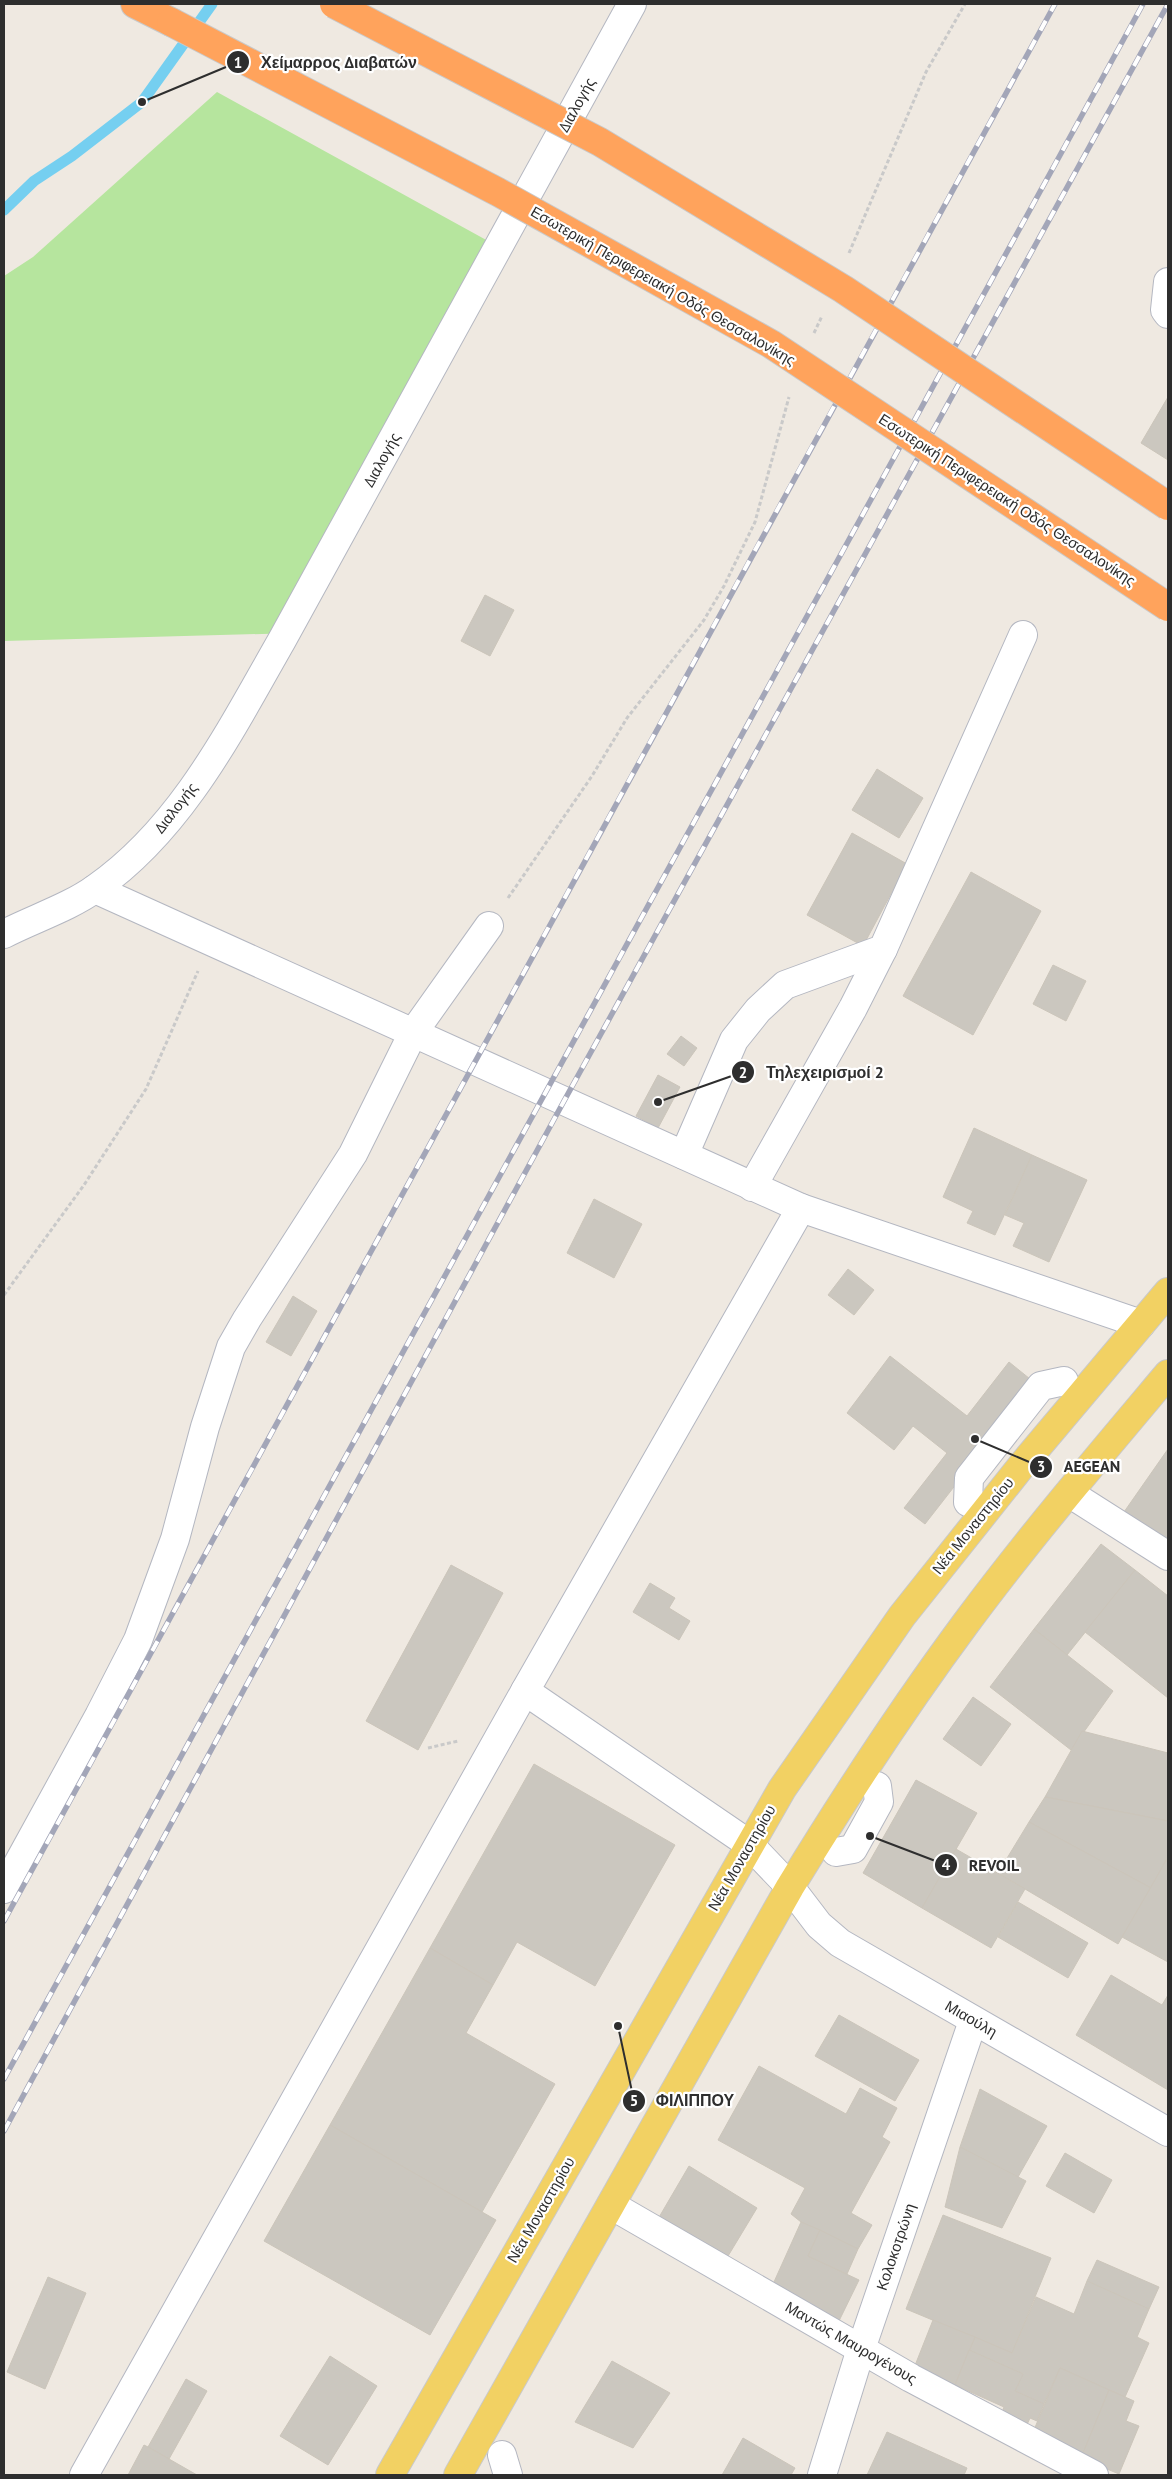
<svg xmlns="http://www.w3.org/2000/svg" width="1172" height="2479" font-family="'PT Sans',sans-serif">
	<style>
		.green { fill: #b6e59e }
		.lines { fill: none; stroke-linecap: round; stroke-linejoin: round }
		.stream { stroke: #75cff0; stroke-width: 11 }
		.building { fill: #cbc7bf; stroke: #cbc5ba }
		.minor-casing { stroke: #b4b7c1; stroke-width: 30 }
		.major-casing { stroke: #c9c9c9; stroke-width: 30 }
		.highway-casing { stroke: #c9c9c9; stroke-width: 30 }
		.path { stroke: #c9c9c9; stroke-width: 3; stroke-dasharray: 4 2.5; stroke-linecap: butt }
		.minor { stroke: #fff; stroke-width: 28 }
		.major { stroke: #f2d163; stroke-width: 28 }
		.highway { stroke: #ffa35c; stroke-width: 28 }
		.rail-casing { stroke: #a3a6b8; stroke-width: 5.5 }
		.rail { stroke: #fff; stroke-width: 4; stroke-dasharray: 11; stroke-linecap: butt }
		.highway-bridge-casing { stroke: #c9c9c9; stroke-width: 30; stroke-linecap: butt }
		.highway-bridge { stroke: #ffa35c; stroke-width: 28 }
		.labels { text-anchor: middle; stroke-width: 4.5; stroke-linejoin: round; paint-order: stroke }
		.street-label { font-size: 15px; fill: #2e2e2e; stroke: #fff }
		.leader { fill: none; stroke: #2e2e2e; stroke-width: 2 }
		.callout-dot { fill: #2e2e2e; stroke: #fff; stroke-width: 2 }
		.mark-label { font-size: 15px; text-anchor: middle; font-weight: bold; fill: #fff }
		.callout-label { font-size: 16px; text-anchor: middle; font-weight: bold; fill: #2e2e2e; stroke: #fff; stroke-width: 4.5; stroke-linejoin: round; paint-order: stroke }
	</style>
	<rect width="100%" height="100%" fill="#efe9e1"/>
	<polygon class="green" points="217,92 499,247 296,633 4,641 4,276 33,257"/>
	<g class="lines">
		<polyline class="stream" points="4,210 34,181 72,156 142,102 212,4"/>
	</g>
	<g class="building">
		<polygon points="1168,397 1168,460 1141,443"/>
		<polygon points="485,595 514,610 490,656 461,641"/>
		<polygon points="877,769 923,798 899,838 852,810"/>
		<polygon points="852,833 907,864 863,946 807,915"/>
		<polygon points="971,872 1041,911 973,1035 903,996"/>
		<polygon points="1053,965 1086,981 1066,1021 1033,1004"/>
		<polygon points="681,1036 697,1048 684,1066 667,1054"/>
		<polygon points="658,1075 680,1087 658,1128 636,1116"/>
		<polygon points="974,1128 1032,1155 995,1235 967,1223 973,1211 943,1197"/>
		<polygon points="1032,1155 1087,1180 1049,1262 1013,1246 1024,1223 1005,1215"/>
		<polygon points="594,1199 642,1224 614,1278 567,1253"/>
		<polygon points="848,1269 874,1290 854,1315 828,1295"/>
		<polygon points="293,1296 317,1311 291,1356 266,1342"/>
		<polygon points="890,1356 967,1416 1009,1362 1035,1383 925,1524 904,1508 947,1453 913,1426 894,1450 847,1413"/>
		<polygon points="1168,1449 1168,1542 1124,1512"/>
		<polygon points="1101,1544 1135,1570 1067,1655 1034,1629"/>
		<polygon points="451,1565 503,1593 418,1750 366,1721"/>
		<polygon points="1135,1570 1168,1596 1168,1698 1085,1632"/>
		<polygon points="650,1583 675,1598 669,1608 690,1621 679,1640 633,1612"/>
		<polygon points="1034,1629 1113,1691 1071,1750 990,1687"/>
		<polygon points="973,1697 1011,1724 981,1766 943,1739"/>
		<polygon points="1082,1731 1168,1753 1168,1821 1045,1797"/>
		<polygon points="534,1764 675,1845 595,1986 517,1942 493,1985 430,1948"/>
		<polygon points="916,1780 977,1813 922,1908 863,1873"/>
		<polygon points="1045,1797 1168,1821 1168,1856 1151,1888 1029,1822"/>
		<polygon points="1029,1822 1151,1888 1118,1944 998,1873"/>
		<polygon points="956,1849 1025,1889 991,1948 922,1908"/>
		<polygon points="1167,1859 1168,1860 1168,1962 1122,1937"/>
		<polygon points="1018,1902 1088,1943 1068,1978 998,1937"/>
		<polygon points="430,1948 493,1985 466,2033 555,2084 482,2212 330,2125"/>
		<polygon points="1111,1975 1162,2005 1168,1995 1168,2090 1076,2035"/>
		<polygon points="839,2015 919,2060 895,2101 815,2056"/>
		<polygon points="759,2066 846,2114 860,2088 897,2108 882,2137 890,2142 851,2213 872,2225 858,2249 801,2222 791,2214 805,2188 718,2140"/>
		<polygon points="980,2089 1047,2126 1018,2177 960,2147"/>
		<polygon points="330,2125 496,2220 430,2335 264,2241"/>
		<polygon points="960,2147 1026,2181 1002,2228 945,2207"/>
		<polygon points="1065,2153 1112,2180 1094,2213 1046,2186"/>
		<polygon points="689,2166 757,2208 725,2261 658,2219"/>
		<polygon points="943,2215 1051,2258 1012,2353 906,2309"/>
		<polygon points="801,2222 820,2230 808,2256 859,2280 837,2325 769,2293"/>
		<polygon points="820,2230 858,2249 847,2274 808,2256"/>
		<polygon points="1097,2260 1159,2287 1149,2309 1087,2281"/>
		<polygon points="48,2277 86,2293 45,2389 7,2372"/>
		<polygon points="1087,2281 1149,2309 1137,2337 1149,2343 1125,2397 1060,2368 1044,2404 1015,2391 1023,2374 969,2350 975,2337 1012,2353 1036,2297 1074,2314"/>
		<polygon points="933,2320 975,2337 955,2385 914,2368"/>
		<polygon points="969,2350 1023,2374 1015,2391 1044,2404 1037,2421 1030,2418 1025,2429 1000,2418 1004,2407 955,2385"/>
		<polygon points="330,2356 377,2386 328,2465 280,2436"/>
		<polygon points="612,2361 670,2393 633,2448 575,2422"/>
		<polygon points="1060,2368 1109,2390 1081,2458 1031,2437"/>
		<polygon points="186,2379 207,2391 169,2459 148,2447"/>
		<polygon points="1109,2390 1134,2401 1126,2421 1139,2426 1119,2474 1081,2458"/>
		<polygon points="887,2432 967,2468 964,2475 867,2475"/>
		<polygon points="743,2438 795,2468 791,2475 722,2475"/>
		<polygon points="144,2445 148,2447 197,2475 128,2475"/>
	</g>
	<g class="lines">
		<defs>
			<g id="minor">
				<polyline points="1168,282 1165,310 1168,314"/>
				<polyline points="95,889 801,1208 525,1691 749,1844 790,1887 819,1925 840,1943 1168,2132"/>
				<path d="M 4,934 C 33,919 70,907 96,888 C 182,828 231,729 282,640 L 632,4"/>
				<polyline points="684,1155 734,1040 758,1010 785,985 883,949 1023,635"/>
				<polyline points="752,1187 853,1008 883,949"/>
				<polyline points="801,1208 1141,1324"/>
				<polyline points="1069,1493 1168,1556"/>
				<polyline points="968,1502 969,1478 1041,1386 1064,1381"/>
				<polyline points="836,1852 853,1849 879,1802 877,1786"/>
				<polyline points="4,1889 99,1716 138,1640 175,1539 205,1427 231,1347 247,1319 353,1154 413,1033 489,926"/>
				<polyline points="611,2205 911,2378 1094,2475"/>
				<polyline points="502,2455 508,2475"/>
				<polyline points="84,2475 525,1691"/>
				<polyline points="822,2475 861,2349 973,2021"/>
			</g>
			<g id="major">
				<polyline points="390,2475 782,1789 902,1616 1023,1464 1168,1292"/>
				<path d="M 458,2475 L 790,1887 C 845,1797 903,1708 966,1623 C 1029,1538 1099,1456 1168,1374"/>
			</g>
			<polyline id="highway" points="135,4 171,22"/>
		</defs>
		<use href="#minor" class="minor-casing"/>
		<use href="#major" class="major-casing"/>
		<use href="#highway" class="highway-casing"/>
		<g class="path">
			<polyline points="849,253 926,72 965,4"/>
			<polyline points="814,333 822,316"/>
			<polyline points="508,898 592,776 627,718 704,620 724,586 755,522 789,397"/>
			<polyline points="4,1295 84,1185 146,1089 198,971"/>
			<polyline points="428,1748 458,1741"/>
		</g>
		<use href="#minor" class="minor"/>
		<use href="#major" class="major"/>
		<use href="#highway" class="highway"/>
		<defs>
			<g id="rail">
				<path d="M 4,1921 C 355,1282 704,642 1055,4"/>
				<polyline points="4,2079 1143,4"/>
				<polyline points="4,2131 564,1101 1168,4"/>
			</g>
		</defs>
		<use href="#rail" class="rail-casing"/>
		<use href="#rail" class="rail"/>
		<defs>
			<g id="highway-bridge">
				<polyline points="334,4 600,142 843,289 1168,506"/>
				<polyline points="171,22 498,192 771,344 1168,607"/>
			</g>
		</defs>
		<use href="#highway-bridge" class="highway-bridge-casing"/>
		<use href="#highway-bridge" class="highway-bridge"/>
	</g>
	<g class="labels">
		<g class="street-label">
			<text transform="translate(577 105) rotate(-61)" y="5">Διαλογής</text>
			<text transform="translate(663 286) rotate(30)" y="5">Εσωτερική Περιφερειακή Οδός Θεσσαλονίκης</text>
			<text transform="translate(382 460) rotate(-61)" y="5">Διαλογής</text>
			<text transform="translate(1007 500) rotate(33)" y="5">Εσωτερική Περιφερειακή Οδός Θεσσαλονίκης</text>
			<text transform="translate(176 808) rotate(-52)" y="5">Διαλογής</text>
			<text transform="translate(973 1526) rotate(-51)" y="5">Νέα Μοναστηρίου</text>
			<text transform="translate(742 1858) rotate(-60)" y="5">Νέα Μοναστηρίου</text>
			<text transform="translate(971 2019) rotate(30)" y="5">Μιαούλη</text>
			<text transform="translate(541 2210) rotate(-60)" y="5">Νέα Μοναστηρίου</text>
			<text transform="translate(896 2247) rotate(-71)" y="5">Κολοκοτρώνη</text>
			<text transform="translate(851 2343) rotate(30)" y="5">Μαντώς Μαυρογένους</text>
		</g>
	</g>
	<path class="leader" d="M142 102L238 62M658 1102L743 1072M975 1439L1041 1467M870 1836L946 1865M618 2026L634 2101"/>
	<g class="callout-dot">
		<circle cx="142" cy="102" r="5"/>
		<circle cx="658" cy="1102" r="5"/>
		<circle cx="975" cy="1439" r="5"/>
		<circle cx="870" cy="1836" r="5"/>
		<circle cx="618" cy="2026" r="5"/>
		<circle cx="238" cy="62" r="12"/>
		<circle cx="743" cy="1072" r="12"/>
		<circle cx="1041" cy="1467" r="12"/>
		<circle cx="946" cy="1865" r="12"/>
		<circle cx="634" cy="2101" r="12"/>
	</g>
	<g class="mark-label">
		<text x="238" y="68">1</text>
		<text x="743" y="1078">2</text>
		<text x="1041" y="1472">3</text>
		<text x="946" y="1870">4</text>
		<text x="634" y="2106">5</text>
	</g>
	<g class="callout-label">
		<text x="339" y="68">Χείμαρρος Διαβατών</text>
		<text x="825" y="1078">Τηλεχειρισμοί 2</text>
		<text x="1092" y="1472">AEGEAN</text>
		<text x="994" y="1871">REVOIL</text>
		<text x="695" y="2106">ΦΙΛΙΠΠΟΥ</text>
	</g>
	<rect width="1172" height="2479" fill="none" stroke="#2e2e2e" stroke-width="10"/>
</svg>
